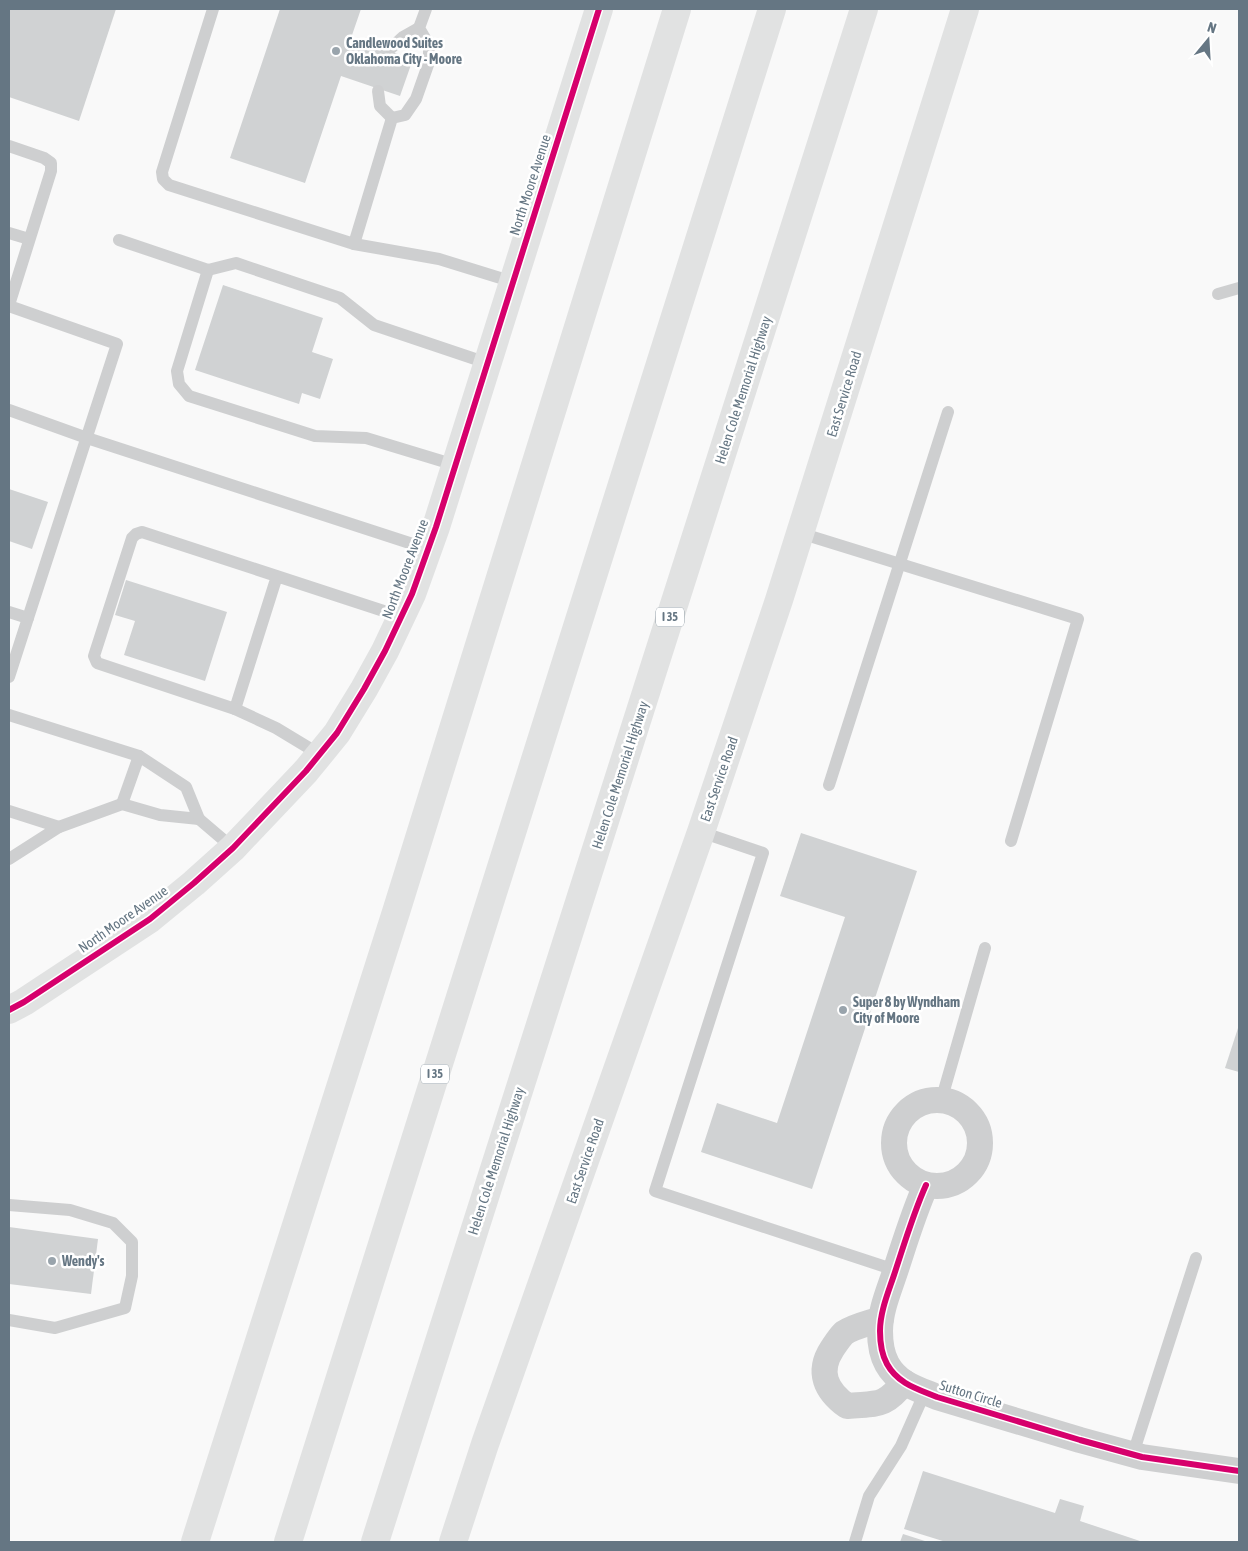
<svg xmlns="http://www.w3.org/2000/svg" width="1248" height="1551" font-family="'Asap Condensed',sans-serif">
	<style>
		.building { fill: #d0d2d3 }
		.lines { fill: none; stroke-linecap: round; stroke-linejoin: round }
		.lane { stroke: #cecfd0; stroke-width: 12 }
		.street { stroke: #cecfd0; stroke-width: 26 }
		.secondary { stroke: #e1e2e2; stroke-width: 28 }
		.highway { stroke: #e1e2e2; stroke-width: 28 }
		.cycleway-casing { stroke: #fff; stroke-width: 9 }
		.cycleway { stroke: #d6006c; stroke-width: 6 }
		.poi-dot { fill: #99a4ac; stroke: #fff; stroke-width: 2 }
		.labels { text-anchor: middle; stroke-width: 5; stroke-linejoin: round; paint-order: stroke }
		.shield { fill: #fff; stroke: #939fa8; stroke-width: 1 }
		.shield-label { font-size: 12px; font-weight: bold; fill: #657683 }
		.poi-label { font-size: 14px; font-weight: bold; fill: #657683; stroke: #fff; text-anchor: start }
		.street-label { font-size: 14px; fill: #657683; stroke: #fff }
	</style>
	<rect width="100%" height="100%" fill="#f9f9f9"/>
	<g class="building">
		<polygon points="9,9 116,9 79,121 9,97"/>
		<polygon points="280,9 361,9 351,38 413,59 400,96 341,76 305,183 230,158"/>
		<polygon points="223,285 323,318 312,352 333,359 320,399 302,393 299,404 195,370"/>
		<polygon points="9,489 48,502 32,549 9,541"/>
		<polygon points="126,580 227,612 205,681 124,655 135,621 115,615"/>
		<polygon points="801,833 917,871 812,1189 701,1152 717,1103 777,1123 845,917 780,896"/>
		<polygon points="1239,1025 1239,1072 1225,1068"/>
		<polygon points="9,1227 98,1239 91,1294 9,1284"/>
		<polygon points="923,1471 1055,1513 1060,1499 1084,1506 1080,1521 1143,1542 946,1542 904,1529"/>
		<polygon points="903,1534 928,1542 900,1542"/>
	</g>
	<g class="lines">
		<g class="lane">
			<polyline points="213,9 162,172 163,179 169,185 354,244 439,259 513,282"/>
			<polyline points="391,48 403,37 419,28"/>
			<polyline points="378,91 380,106 392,118"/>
			<polyline points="9,146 44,158 51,163 51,171 9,305"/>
			<polyline points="9,233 29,239"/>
			<polyline points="119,240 208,270 236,263 340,298 374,325 487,363"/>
			<polyline points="354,244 392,118 405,115 416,99 429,62 429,45 419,28 426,9"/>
			<polyline points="208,270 177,371 179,384 189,396 315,436 366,438 455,465"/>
			<polyline points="1218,294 1239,288"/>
			<polyline points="9,306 117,344 28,618 9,612"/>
			<polyline points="9,410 87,438 428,549"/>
			<polyline points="800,533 1078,619 1011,841"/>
			<polyline points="277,576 235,709 97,663 94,656 132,538 136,534 142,532 402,617"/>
			<polyline points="9,677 28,618"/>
			<polyline points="235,709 276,728 319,754"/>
			<polyline points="9,715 139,756 186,787 199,819 160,815 122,804 59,827"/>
			<polyline points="829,785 948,412"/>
			<polyline points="122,804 139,756"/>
			<polyline points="9,811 59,827 9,859"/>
			<polyline points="199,819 233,848"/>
			<polyline points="701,832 763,853 655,1191 895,1270"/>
			<polyline points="941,1101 985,948"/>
			<polyline points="9,1205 70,1210 113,1223 132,1242 132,1276 125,1308 55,1328 9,1320"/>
			<polyline points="1133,1454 1196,1258"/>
			<polyline points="855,1542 869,1496 901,1446 925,1392"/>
		</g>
		<g class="street">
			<circle cx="937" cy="1143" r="43"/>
			<path d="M 926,1185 C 913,1214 904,1245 894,1275 C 888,1293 880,1312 880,1331 C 880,1342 882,1355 887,1364 C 898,1384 918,1389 937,1397 L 1080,1440 L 1142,1457 L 1239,1471"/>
			<path d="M 881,1319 C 870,1323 854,1326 844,1333 C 839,1338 836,1343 832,1349 C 817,1372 826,1391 847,1406 C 877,1403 884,1408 904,1382"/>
		</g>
		<g class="secondary">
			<polyline points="9,1010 24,1002 150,919 194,883 233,848 306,771 337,733 364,689 385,651 412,594 436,527 599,9"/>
			<polyline points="195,1542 396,912 677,9"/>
			<polyline points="453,1542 485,1444 701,832 779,600 965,9"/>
		</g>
		<g class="highway">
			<polyline points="288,1542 772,9"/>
			<polyline points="375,1542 864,9"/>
		</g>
		<defs>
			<g id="cycleway">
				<polyline points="9,1010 24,1002 150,919 194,883 233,848 306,771 337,733 364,689 385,651 412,594 436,527 599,9"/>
				<path d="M 926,1185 C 913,1214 904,1245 894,1275 C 888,1293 880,1312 880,1331 C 880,1342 882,1355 887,1364 C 898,1384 918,1389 937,1397 L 1080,1440 L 1142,1457 L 1239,1471"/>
			</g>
		</defs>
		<use href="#cycleway" class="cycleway-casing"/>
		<use href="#cycleway" class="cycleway"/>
	</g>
	<g class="poi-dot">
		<circle cx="336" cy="51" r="5"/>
		<circle cx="843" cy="1010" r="5"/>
		<circle cx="52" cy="1261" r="5"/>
	</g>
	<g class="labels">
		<g class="shield">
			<rect x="656" y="607.5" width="28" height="19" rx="4"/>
			<rect x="421" y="1064.5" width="28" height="19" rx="4"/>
		</g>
		<g class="shield-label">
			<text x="670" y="621">I 35</text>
			<text x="435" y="1078">I 35</text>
		</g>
		<g class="poi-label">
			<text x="346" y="48">Candlewood Suites<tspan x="346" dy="16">Oklahoma City - Moore</tspan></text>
			<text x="853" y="1007">Super 8 by Wyndham<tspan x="853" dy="16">City of Moore</tspan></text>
			<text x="62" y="1266">Wendy's</text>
		</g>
		<g class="street-label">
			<text transform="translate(530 185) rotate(-72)" y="5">North Moore Avenue</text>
			<text transform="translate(743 390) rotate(-72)" y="5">Helen Cole Memorial Highway</text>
			<text transform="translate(844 394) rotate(-73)" y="5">East Service Road</text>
			<text transform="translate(405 569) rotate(-69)" y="5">North Moore Avenue</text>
			<text transform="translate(620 775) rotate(-72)" y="5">Helen Cole Memorial Highway</text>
			<text transform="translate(719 779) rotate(-71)" y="5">East Service Road</text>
			<text transform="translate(123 919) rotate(-35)" y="5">North Moore Avenue</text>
			<text transform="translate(496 1161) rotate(-72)" y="5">Helen Cole Memorial Highway</text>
			<text transform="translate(585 1161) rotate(-71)" y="5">East Service Road</text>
			<text transform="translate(971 1394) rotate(17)" y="5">Sutton Circle</text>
		</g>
	</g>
	<rect width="1248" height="1551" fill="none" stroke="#657683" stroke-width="20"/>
	<g transform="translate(1208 40) rotate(18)" stroke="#ffffff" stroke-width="4" paint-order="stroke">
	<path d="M0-4L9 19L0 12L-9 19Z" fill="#657683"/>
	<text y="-8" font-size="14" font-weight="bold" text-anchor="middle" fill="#657683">N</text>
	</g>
</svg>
